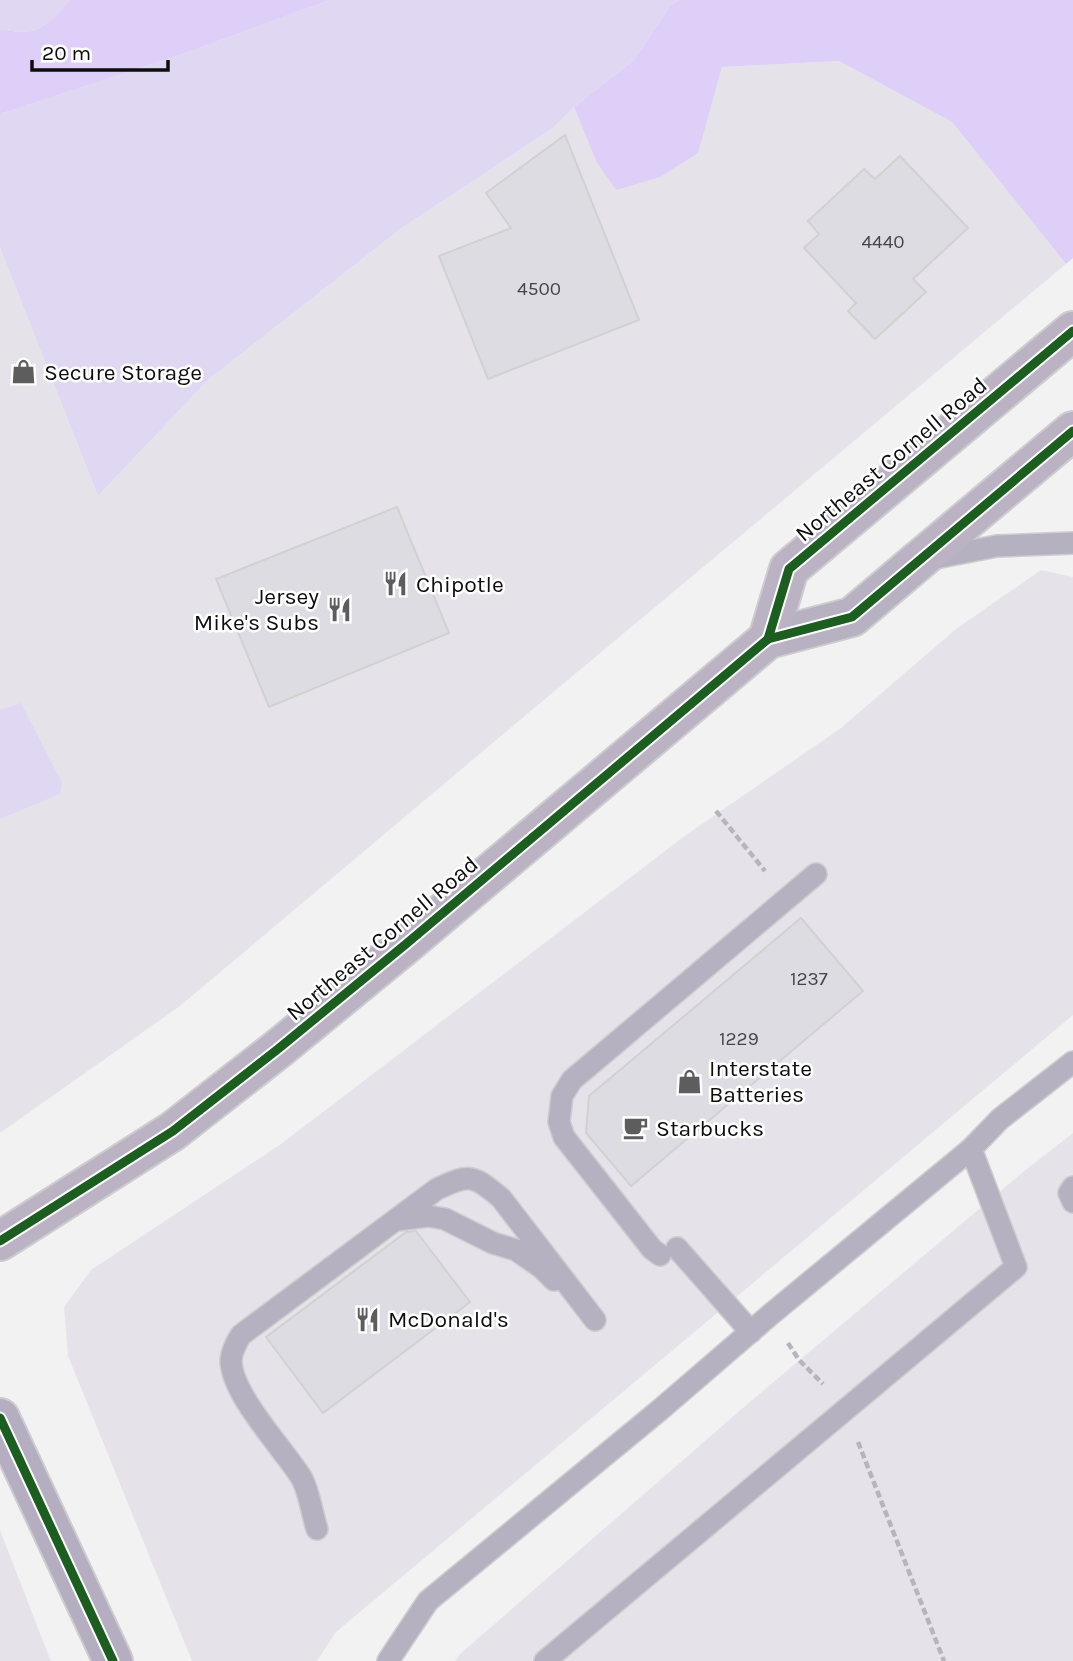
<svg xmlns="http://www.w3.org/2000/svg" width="1073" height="1661" font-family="Karla,sans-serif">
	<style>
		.built { fill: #e5e3e9 }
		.green { fill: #e0d8f3 }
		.forest { fill: #decff8 }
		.building { fill: #dedce3; stroke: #d1d1d2; stroke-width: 2 }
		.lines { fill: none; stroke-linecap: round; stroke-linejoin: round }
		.lane-casing { stroke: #cecdce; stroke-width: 24 }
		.secondary-casing { stroke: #cecdce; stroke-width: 42 }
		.primary-casing { stroke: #cecdce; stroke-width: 42 }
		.highway-casing { stroke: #cecdce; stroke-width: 42 }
		.path { stroke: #b7b4bd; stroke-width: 4.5; stroke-dasharray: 7 3.5; stroke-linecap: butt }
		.lane { stroke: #b6b1c1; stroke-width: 21 }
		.secondary { stroke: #b5aec0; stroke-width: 38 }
		.primary { stroke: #b7b1c1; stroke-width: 38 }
		.highway { stroke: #bbb3c4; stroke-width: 38 }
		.cycleway-casing { stroke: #fff; stroke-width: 13 }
		.cycleway { stroke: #1b5e20; stroke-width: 9 }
		.labels { text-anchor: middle; stroke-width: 5; stroke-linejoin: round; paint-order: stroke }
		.number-label { font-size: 19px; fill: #454447 }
		.poi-label { font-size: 23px; fill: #0e0d0e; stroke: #fff; text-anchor: start }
		.street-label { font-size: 23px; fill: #0e0d0e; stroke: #fff }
	</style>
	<rect width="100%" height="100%" fill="#f2f2f3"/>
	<g class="built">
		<polygon points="839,61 952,122 1066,264 545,699 180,1006 0,1133 0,248 98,496 209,379 403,227 553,128 574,107 596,161 697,153 722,67"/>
		<polygon points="1041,570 1073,577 1073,1015 336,1632 317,1661 192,1661 68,1356 64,1307 91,1270 281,1144 686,835 841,728 956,629"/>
		<polygon points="1073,1133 1073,1661 455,1661 460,1654 744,1407 1023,1172"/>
		<polygon points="0,1530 48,1654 51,1661 0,1661"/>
	</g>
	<g class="green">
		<path d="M 0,0 L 70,0 C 59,15 43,32 23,32 C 16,32 8,30 0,29 Z"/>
		<polygon points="330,0 679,0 670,6 634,60 574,107 553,128 403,227 209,379 98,496 0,248 0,114 177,56"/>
		<polygon points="21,703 62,783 60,794 0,819 0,710"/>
	</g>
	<g class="forest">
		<path d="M 70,0 L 330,0 L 177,56 L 0,114 L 0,29 C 8,30 16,32 23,32 C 43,32 59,14 70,0 Z"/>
		<polygon points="679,0 1073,0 1073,258 1066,264 952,122 839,61 722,67 698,153 660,177 616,190 596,161 574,107 634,60 670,6"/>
	</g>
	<g class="building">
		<polygon points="565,135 639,320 488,379 439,256 511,228 486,193"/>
		<polygon points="900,156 968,228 913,279 926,292 875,339 848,311 856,303 804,248 819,234 808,221 864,169 875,179"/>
		<polygon points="397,507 449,633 269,707 216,579"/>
		<polygon points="801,918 863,991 631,1186 586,1133 589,1096"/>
		<polygon points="416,1231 470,1302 323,1413 266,1337 406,1232"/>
	</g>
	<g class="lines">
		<defs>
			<g id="lane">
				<polyline points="930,559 997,546 1073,543"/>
				<polyline points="1073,1187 1069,1193 1073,1202"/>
				<polyline points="397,1220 428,1216 445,1219 493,1243 516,1250 542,1268 554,1280"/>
				<polyline points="677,1248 751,1332"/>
				<polyline points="660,1255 652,1249 564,1137 559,1122 562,1096 572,1080 816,874"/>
				<path d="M 317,1529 C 312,1514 309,1490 301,1477 C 282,1447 231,1394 231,1360 C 232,1350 236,1343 241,1335 L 437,1189 C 470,1173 473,1175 501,1198 L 595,1320"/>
				<polyline points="388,1661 428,1601 661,1409 770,1315 971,1149 1000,1119 1073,1062"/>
				<polyline points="545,1661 1016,1267 971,1149"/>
			</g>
			<polyline id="secondary" points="0,1418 113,1661"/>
			<polyline id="primary" points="768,639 852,617 917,562"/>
			<g id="highway">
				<polyline points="917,562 1073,431"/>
				<polyline points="0,1241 173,1131 278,1049 406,944 768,639 789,569 1073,331"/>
			</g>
		</defs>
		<use href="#lane" class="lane-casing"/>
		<use href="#secondary" class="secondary-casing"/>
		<use href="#primary" class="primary-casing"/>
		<use href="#highway" class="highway-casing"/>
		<g class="path">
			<polyline points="716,811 765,871"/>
			<polyline points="788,1343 799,1360 823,1384"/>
			<polyline points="858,1442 944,1661"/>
		</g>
		<use href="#lane" class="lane"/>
		<use href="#secondary" class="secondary"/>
		<use href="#primary" class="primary"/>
		<use href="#highway" class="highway"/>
		<defs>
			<g id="cycleway">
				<polyline points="768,639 789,569 1073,331"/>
				<polyline points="0,1241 173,1131 278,1049 406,944 768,639 852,617 1073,431"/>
				<polyline points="0,1418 113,1661"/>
			</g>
		</defs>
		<use href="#cycleway" class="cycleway-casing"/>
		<use href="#cycleway" class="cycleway"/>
	</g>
	<defs>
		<symbol id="shop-bare" viewBox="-9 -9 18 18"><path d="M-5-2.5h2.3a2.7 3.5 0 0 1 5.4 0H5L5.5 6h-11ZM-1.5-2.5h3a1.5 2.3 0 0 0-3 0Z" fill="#5e5d5e" stroke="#fff" stroke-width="2.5" paint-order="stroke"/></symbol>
		<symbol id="restaurant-bare" viewBox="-9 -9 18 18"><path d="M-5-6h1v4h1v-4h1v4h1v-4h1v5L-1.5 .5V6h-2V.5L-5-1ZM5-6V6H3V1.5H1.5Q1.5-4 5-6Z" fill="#5e5d5e" stroke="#fff" stroke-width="2.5" paint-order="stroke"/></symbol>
		<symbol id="cafe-bare" viewBox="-9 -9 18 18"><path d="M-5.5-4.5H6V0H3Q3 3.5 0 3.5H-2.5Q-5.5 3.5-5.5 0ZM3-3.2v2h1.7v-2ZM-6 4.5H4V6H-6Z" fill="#5e5d5e" stroke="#fff" stroke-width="2.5" paint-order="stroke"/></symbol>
	</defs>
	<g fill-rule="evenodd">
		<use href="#shop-bare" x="6" y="354" width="35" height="35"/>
		<use href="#restaurant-bare" x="378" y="566" width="35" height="35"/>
		<use href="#restaurant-bare" x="322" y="592" width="35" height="35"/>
		<use href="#shop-bare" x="672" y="1064" width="35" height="35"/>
		<use href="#cafe-bare" x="618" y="1110" width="35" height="35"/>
		<use href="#restaurant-bare" x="350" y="1302" width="35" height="35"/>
	</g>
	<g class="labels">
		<g class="number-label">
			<text x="883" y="248">4440</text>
			<text x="539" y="295">4500</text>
			<text x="809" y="985">1237</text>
			<text x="739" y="1045">1229</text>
		</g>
		<g class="poi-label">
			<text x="44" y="380">Secure Storage</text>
			<text x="416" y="592">Chipotle</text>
			<text x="319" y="604" text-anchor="end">Jersey<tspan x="319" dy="26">Mike's Subs</tspan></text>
			<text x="709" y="1076">Interstate<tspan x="709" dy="26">Batteries</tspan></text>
			<text x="656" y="1136">Starbucks</text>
			<text x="388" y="1327">McDonald's</text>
		</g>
		<g class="street-label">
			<text transform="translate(891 459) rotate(-40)" y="8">Northeast Cornell Road</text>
			<text transform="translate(382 938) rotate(-40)" y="8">Northeast Cornell Road</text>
		</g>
	</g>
	<path d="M32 60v10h136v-10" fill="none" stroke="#0e0d0e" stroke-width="3.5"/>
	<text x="42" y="60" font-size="21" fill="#0e0d0e" stroke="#ffffff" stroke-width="5" paint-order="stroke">20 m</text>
</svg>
